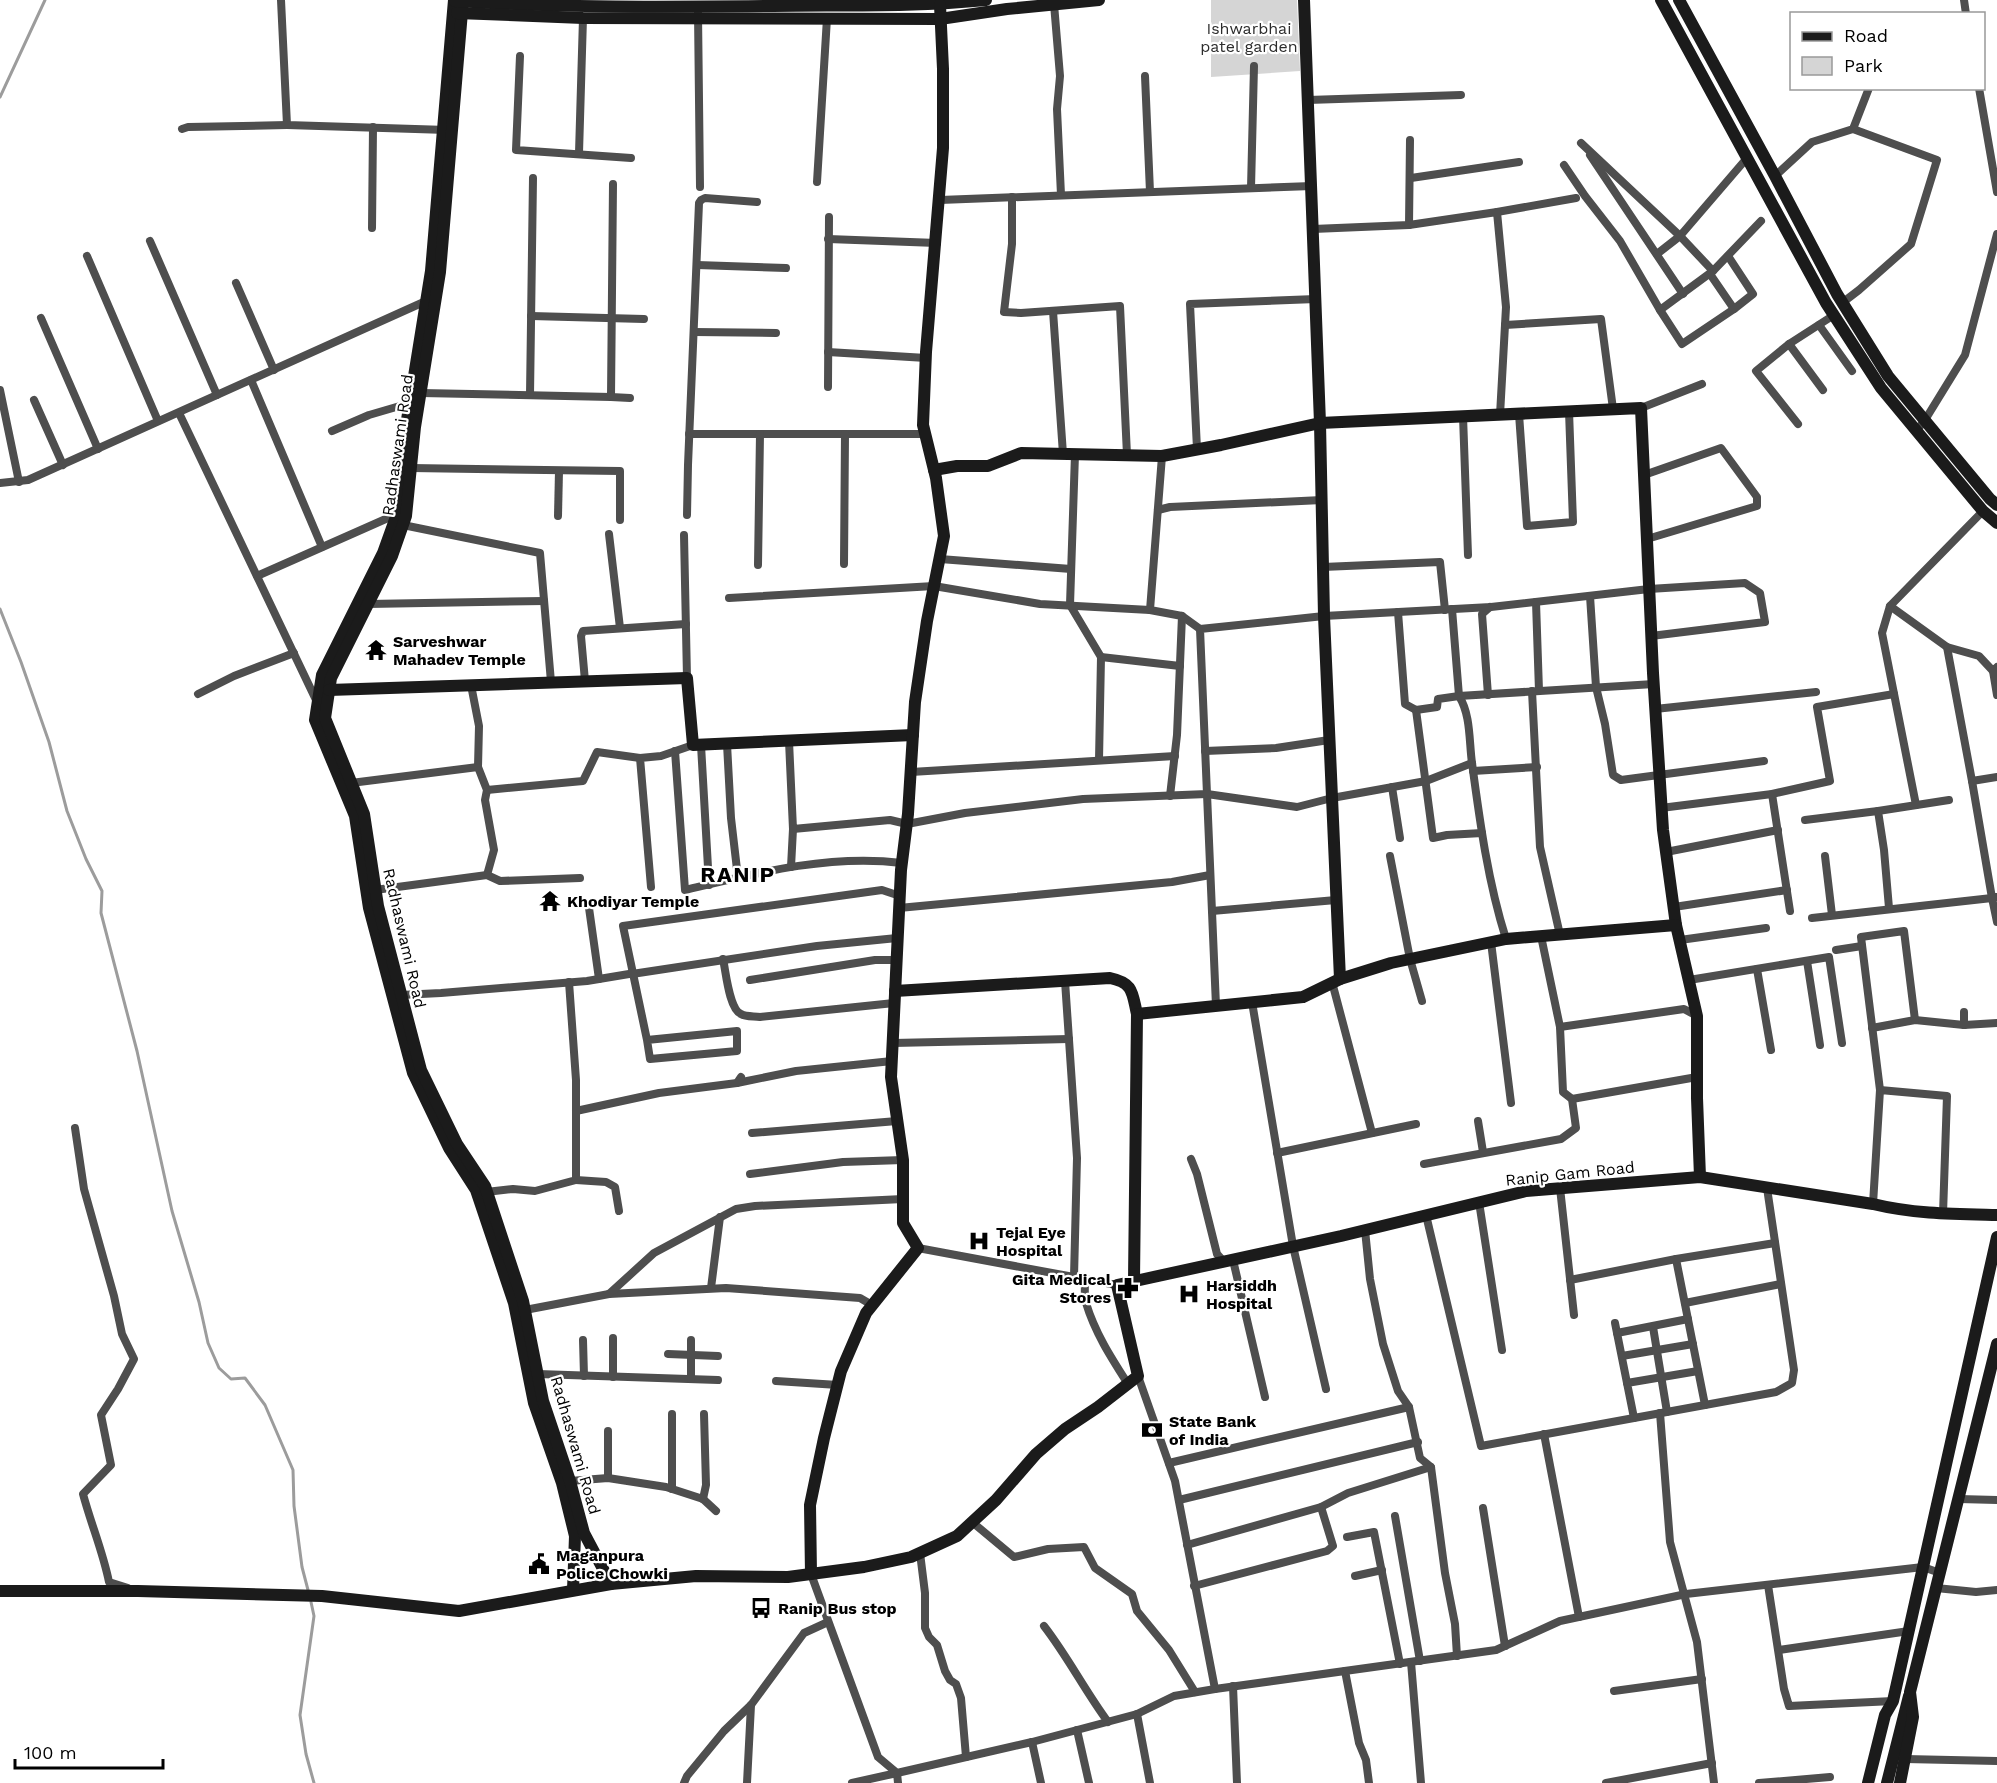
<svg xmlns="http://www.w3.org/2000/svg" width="1997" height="1783" font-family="'Work Sans',sans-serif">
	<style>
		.green { fill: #d5d5d5 }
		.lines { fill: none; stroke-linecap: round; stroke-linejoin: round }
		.stream { stroke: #9c9c9c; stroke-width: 3 }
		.street { stroke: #4e4e4e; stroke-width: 8 }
		.secondary { stroke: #1b1b1b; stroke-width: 12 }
		.labels { text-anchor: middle; stroke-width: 4.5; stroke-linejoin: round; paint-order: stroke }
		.park-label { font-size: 16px; fill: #2c2c2c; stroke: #fff }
		.street-label { font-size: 16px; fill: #000; stroke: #fff }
		.poi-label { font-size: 16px; font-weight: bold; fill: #000; stroke: #fff; text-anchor: start }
		.district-label { font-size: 22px; font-weight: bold; letter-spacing: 1.5px; fill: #000; stroke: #fff }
	</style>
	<rect width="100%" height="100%" fill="#fff"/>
	<polygon class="green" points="1211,0 1297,0 1300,71 1211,77"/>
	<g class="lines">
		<g class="stream">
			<polyline points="0,97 45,0"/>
			<polyline points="0,609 21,662 49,742 67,811 86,859 102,891 101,913 137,1051 172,1211 199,1302 208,1343 219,1368 231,1379 245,1378 265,1405 293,1470 294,1506 302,1567 308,1590"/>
			<polyline points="311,1602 314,1616 300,1715 306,1754 314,1783"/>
		</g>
		<g class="street">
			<polyline points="281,0 287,125 447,130"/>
			<polyline points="1964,0 1966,14"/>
			<polyline points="1054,4 1060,76 1057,109 1061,195"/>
			<polyline points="698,13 700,187"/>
			<polyline points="520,56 516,150 631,158"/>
			<polyline points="1145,76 1150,192"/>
			<polyline points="1979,88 1997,192"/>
			<polyline points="1308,100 1461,95"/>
			<polyline points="182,129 188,127 287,125"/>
			<polyline points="1581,143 1680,236 1747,158"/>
			<polyline points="579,153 583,18"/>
			<polyline points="1590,155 1683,294"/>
			<polyline points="1564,165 1585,196 1620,241 1660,310 1713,271 1680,236 1657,254"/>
			<polyline points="1775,176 1812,142 1853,129 1869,88"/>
			<polyline points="1411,178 1519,162"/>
			<polyline points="817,182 827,18"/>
			<polyline points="1251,188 1254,66"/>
			<polyline points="1012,197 1012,244 1004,312 1021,313 1120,306 1127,455"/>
			<polyline points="940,200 1312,186"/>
			<polyline points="1497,212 1576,198"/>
			<polyline points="1409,225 1410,140"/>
			<polyline points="372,228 373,127"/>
			<polyline points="1313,229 1409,225 1497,212 1506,307 1500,415"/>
			<polyline points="828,239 937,243"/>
			<polyline points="150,241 217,395"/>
			<polyline points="87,256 158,421"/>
			<polyline points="697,265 786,268"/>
			<polyline points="1713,271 1761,221"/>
			<polyline points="1710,274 1734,309"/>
			<polyline points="236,283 274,370"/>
			<polyline points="1842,303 1859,290 1911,244 1937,160 1853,129"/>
			<polyline points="1660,310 1682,344 1734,309 1753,294 1728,256"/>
			<polyline points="1053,311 1063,454"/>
			<polyline points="531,316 644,319"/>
			<polyline points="41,318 98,449"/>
			<polyline points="1505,325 1601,319 1613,409"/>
			<polyline points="1819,325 1852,371"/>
			<polyline points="694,332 776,333"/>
			<polyline points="1789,344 1823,390"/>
			<polyline points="828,352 926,358"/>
			<polyline points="251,380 322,547"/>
			<polyline points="828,387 829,217"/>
			<polyline points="0,390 19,482"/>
			<polyline points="421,393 611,397 613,184"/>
			<polyline points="530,395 533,178"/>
			<polyline points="611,397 630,398"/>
			<polyline points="34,400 63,465"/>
			<polyline points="1641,408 1702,384"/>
			<polyline points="179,413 317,702"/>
			<polyline points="1519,414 1527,526 1573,522 1569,411"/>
			<polyline points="1463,416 1468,555"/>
			<polyline points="1798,424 1756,371 1789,344 1834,315"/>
			<polyline points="1917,430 1925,420 1965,355 1997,234"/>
			<polyline points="332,431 369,415 410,403"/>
			<polyline points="689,434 925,434"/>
			<polyline points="1197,449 1190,304 1316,299"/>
			<polyline points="1075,454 1070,605 1101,657"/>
			<polyline points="1162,456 1150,610 1182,616 1177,735 1170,796"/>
			<polyline points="411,468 620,471 620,520"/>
			<polyline points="1644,475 1721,448 1757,497 1757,506 1647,539"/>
			<polyline points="0,483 28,480 426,301"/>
			<polyline points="1158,510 1170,507 1322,500"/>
			<polyline points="687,515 688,465 699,203 701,200 705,198 757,202"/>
			<polyline points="558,516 559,471"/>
			<polyline points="403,525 540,553 551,682"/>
			<polyline points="609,534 620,628"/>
			<polyline points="684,535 687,678"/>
			<polyline points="940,559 1071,569"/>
			<polyline points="844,564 845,434"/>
			<polyline points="758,565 760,434"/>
			<polyline points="1323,567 1440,562 1445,610"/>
			<polyline points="257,576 397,514"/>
			<polyline points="1590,596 1596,687 1605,724 1613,775 1621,780 1764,761"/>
			<polyline points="729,598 934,586 1040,604 1150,610"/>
			<polyline points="1536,602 1539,691"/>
			<polyline points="368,604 544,601"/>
			<polyline points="1890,606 1947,647 1972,781 1997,777"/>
			<path d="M 1452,609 L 1459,696 C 1471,715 1469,742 1472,763 C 1480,823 1488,882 1506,939"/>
			<polyline points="1398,612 1405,704 1416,710 1437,707 1438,699 1459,696 1654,684"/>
			<polyline points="1182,616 1200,629"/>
			<polyline points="1947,647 1979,656 1993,671 1997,667"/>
			<polyline points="1997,675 1993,671 1997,695"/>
			<polyline points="585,681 581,636 583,631 686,624"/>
			<polyline points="471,685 479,726 478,767 487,790 485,800 494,850 487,875"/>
			<polyline points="1532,691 1540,847 1560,935"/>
			<polyline points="198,694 234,676 294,653"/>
			<polyline points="1488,695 1482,614 1490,607"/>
			<polyline points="1655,709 1816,692"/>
			<polyline points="1416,710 1433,838 1447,835 1482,833"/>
			<polyline points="789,741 793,829 890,820 907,824 965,813 1083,799 1207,794 1200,629 1324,616 1491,607 1649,589 1745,583 1760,593 1765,622 1651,636"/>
			<polyline points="727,744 731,818 738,878"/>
			<polyline points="701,745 709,885"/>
			<path d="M 675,751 L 685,890 C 756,873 829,854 902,863"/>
			<polyline points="1205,751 1276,748 1329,740"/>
			<polyline points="1099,760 1101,657 1180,666"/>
			<polyline points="1473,771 1537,767"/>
			<polyline points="911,772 1175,756"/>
			<polyline points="1972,781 1992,898 1996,897"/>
			<polyline points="351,783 478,767"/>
			<polyline points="1392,787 1400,838"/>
			<polyline points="487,790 583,781 597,752 640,758"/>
			<polyline points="1772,794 1790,911"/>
			<polyline points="1916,805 1882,633 1890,606 1983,511"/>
			<polyline points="1661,808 1772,794 1830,781 1817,707 1894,694"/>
			<polyline points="1805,820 1878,811"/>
			<polyline points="1666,852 1778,830"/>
			<polyline points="1390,856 1410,959 1422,1001"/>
			<polyline points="1825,856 1832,915"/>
			<polyline points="791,867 793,829"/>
			<polyline points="651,887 640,758 661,756 693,745"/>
			<polyline points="375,890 487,875 500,881 580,878"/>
			<polyline points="1674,907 1787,890"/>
			<polyline points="589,908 599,979"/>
			<polyline points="899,908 1172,882 1210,875"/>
			<polyline points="1889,908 1884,850 1878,811 1949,800"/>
			<polyline points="1212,911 1336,900"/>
			<polyline points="1812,918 1992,898 1997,922"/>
			<polyline points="1680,940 1766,928"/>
			<polyline points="1491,942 1511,1103"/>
			<polyline points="1836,950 1862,946"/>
			<path d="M 723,959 C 726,972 729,1009 741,1014 C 746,1017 754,1016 760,1017 L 894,1003"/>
			<polyline points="1807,961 1820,1045"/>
			<polyline points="1757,969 1771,1050"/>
			<polyline points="632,974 817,946 897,938"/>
			<polyline points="750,980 875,960 896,960"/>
			<polyline points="1689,980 1829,957 1842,1043"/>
			<polyline points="1065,981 1077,1158 1074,1277"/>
			<polyline points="1332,982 1372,1133"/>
			<polyline points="401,995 441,993 587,981 629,974"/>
			<polyline points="1252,1002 1293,1246 1326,1389"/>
			<polyline points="1216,1006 1207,794 1297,807 1332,798 1426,781 1472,763"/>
			<polyline points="1964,1025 1997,1023"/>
			<polyline points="1560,1027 1684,1009 1697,1016"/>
			<polyline points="1872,1028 1915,1020 1964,1025 1964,1012"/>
			<polyline points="647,1040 650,1059 737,1051 737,1031 647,1040 623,926 882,890 900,896"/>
			<polyline points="893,1043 1069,1039"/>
			<polyline points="737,1083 796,1071 892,1061"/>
			<polyline points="1880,1090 1861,937 1904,931 1915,1020"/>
			<polyline points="1572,1099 1697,1077"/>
			<polyline points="576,1111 659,1093 737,1083 741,1077"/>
			<polyline points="1478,1121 1483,1152"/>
			<path d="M 75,1128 L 84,1189 L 114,1296 L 122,1334 L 134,1359 L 118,1389 L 101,1415 L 111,1465 L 83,1494 C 91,1524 103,1552 109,1582 L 128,1588"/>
			<polyline points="752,1133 897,1121"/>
			<polyline points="1277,1153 1416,1124"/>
			<polyline points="1191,1159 1197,1174 1217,1254 1224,1262"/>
			<polyline points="1424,1164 1561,1139 1576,1128 1572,1099 1563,1092 1560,1027 1541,936"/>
			<polyline points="750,1174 843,1162 903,1160"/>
			<polyline points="576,1180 606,1182 615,1187 619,1211"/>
			<polyline points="1560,1188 1574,1315"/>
			<polyline points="486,1192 513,1189 535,1191 576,1180 576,1080 569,982"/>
			<polyline points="1479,1202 1502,1350"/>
			<polyline points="1873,1204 1880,1090 1947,1096 1943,1214"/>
			<polyline points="1426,1215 1481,1446 1776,1392 1792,1383 1794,1370 1767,1188"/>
			<polyline points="1365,1230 1370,1279 1383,1344 1398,1391 1409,1407 1420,1458 1431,1467 1445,1573 1455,1624 1457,1656"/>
			<polyline points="918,1248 1117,1285"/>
			<polyline points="1676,1259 1705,1405"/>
			<polyline points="1233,1260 1265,1397"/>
			<path d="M 1085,1279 C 1085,1287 1084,1296 1086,1303 C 1095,1333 1112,1359 1128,1384"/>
			<polyline points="1570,1280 1676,1259 1775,1243"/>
			<polyline points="711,1288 720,1217"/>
			<polyline points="609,1294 726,1288 860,1298 872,1305"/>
			<polyline points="1685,1303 1781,1284"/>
			<polyline points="525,1310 609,1294 654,1253 736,1209 755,1206 903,1199"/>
			<polyline points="1615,1323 1627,1383"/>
			<polyline points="1653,1327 1667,1412"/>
			<polyline points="1617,1333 1688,1319"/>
			<polyline points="583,1340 584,1376"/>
			<polyline points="668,1354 718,1356"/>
			<polyline points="1622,1356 1693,1344"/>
			<polyline points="538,1374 718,1380"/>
			<polyline points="1138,1376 1175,1481 1215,1689 1496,1650 1560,1621 1686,1594 1923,1567 1940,1573"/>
			<polyline points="613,1377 613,1338"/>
			<polyline points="691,1379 691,1340"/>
			<polyline points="776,1381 838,1385"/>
			<polyline points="1660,1413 1670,1542 1697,1642 1714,1783"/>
			<polyline points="1634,1418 1627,1383 1698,1371"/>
			<polyline points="1544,1434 1579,1617"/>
			<polyline points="1169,1463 1409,1407"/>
			<polyline points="608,1478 608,1431"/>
			<polyline points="570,1481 608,1478 666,1487 703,1499 716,1511"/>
			<polyline points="672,1489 672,1414"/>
			<polyline points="703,1499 706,1485 704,1414"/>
			<polyline points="1959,1499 1997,1500"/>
			<polyline points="1179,1500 1418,1442"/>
			<polyline points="1483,1508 1505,1646"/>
			<polyline points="1395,1516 1420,1661"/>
			<polyline points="972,1522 1014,1557 1048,1549 1084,1547 1095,1568 1132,1594 1137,1611 1169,1650 1195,1692"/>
			<polyline points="1347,1537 1374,1532 1400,1664"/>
			<polyline points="1187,1545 1321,1507 1348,1493 1431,1467"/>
			<polyline points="920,1553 925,1593 925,1628 929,1637 937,1645 945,1671 950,1680 956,1684 961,1698 966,1757"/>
			<polyline points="811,1574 878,1757 897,1773 1032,1742 1137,1714 1174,1696 1215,1689"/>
			<polyline points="1355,1576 1382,1570"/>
			<polyline points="1768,1585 1784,1689 1789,1706 1893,1701"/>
			<polyline points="1194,1586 1327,1551 1333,1546 1321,1507"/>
			<polyline points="1936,1588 1976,1592 1997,1590"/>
			<path d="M 1044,1626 C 1068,1657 1085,1691 1108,1722"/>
			<polyline points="1779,1650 1909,1631"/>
			<polyline points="1411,1662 1421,1783"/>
			<polyline points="1345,1671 1359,1743 1366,1760 1369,1783"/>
			<polyline points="1233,1686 1237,1783"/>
			<polyline points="1614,1691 1702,1679"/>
			<polyline points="1137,1714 1150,1783"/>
			<polyline points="1077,1730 1089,1783"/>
			<polyline points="1032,1742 1041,1783"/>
			<polyline points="1905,1759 1997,1761"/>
			<polyline points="684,1783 687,1776 724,1731 751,1705 804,1633 828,1622"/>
			<polyline points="747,1783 751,1705"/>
			<polyline points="852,1783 897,1773 898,1783"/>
			<polyline points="1606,1783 1712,1763"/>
			<polyline points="1759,1783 1830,1777"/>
		</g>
		<g class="secondary">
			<polyline points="454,0 431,271 406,426 397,514 383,553 322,675 315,720 355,816 369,908 413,1073 449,1148 476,1190 514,1303 534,1403 562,1483 575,1536 573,1590"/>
			<polyline points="463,0 440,272 415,427 406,516 392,556 331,678 325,718 364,814 378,906 421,1070 457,1144 485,1186 523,1301 543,1401 570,1481 584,1533 611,1584"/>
			<polyline points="1304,0 1320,423 1324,616 1340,979"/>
			<polyline points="1661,0 1826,303 1881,388 1983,511 1997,523"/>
			<polyline points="1679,0 1775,176 1837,294 1888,376 1990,499 1997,505"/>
			<path d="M 455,1 C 561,8 667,7 773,6 C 844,5 915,7 986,0"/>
			<polyline points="457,13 583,18 940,19 1007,9 1099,0"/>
			<polyline points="934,470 957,466 988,466 1021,453 1162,456 1221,445 1320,423 1641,408 1653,673 1663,830 1676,925 1697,1016 1697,1098 1700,1177"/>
			<polyline points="329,690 687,678 693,745 913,735"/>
			<path d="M 895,991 L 1110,978 C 1134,983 1132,993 1137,1014 L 1303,997 L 1340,979 L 1391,963 L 1506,939 L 1676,925"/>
			<polyline points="1134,1281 1137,1014"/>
			<polyline points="811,1574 810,1505 824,1438 841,1371 866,1313 918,1248 903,1223 903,1160 891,1077 901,870 908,814 915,702 927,621 944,536 936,478 923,425 926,352 943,148 943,69 940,5"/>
			<path d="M 0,1591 L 138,1591 L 322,1596 L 459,1611 L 611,1584 L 696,1576 L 788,1577 L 864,1567 L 911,1557 L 957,1536 L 996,1500 L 1036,1454 L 1065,1429 L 1098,1407 L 1138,1376 L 1117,1285 L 1341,1236 L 1526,1191 L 1700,1177 L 1873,1204 C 1914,1214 1955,1214 1997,1215"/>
			<polyline points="1868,1783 1885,1715 1893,1701 1997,1237"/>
			<polyline points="1887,1783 1909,1696"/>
			<polyline points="1900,1783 1913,1717 1910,1692 1997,1344"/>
		</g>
	</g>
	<defs>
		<symbol id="temple-bare" viewBox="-9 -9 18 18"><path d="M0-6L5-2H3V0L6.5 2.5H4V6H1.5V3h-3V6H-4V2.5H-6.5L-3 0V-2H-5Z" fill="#000" stroke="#fff" stroke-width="2.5" paint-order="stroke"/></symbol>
		<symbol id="hospital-bare" viewBox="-9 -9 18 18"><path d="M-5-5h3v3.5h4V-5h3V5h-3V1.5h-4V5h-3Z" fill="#000" stroke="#fff" stroke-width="2.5" paint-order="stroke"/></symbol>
		<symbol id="pharmacy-bare" viewBox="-9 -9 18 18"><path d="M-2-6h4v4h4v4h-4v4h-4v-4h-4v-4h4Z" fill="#000" stroke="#fff" stroke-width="2.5" paint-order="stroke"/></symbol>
		<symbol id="bank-bare" viewBox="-9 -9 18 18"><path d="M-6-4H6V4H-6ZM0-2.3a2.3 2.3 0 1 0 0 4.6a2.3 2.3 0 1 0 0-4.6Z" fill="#000" stroke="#fff" stroke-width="2.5" paint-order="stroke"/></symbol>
		<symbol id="civic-bare" viewBox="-9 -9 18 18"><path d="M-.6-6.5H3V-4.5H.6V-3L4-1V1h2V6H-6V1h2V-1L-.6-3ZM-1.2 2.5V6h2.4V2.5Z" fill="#000" stroke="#fff" stroke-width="2.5" paint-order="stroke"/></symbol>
		<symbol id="bus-bare" viewBox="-9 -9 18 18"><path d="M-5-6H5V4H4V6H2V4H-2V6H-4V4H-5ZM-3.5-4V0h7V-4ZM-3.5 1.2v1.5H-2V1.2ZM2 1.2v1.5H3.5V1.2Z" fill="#000" stroke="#fff" stroke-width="2.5" paint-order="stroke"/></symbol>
	</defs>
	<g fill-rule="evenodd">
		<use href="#temple-bare" x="361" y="635" width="30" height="30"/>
		<use href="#temple-bare" x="535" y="886" width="30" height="30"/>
		<use href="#hospital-bare" x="964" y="1226" width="30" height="30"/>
		<use href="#pharmacy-bare" x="1113" y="1273" width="30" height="30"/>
		<use href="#hospital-bare" x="1174" y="1279" width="30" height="30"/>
		<use href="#bank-bare" x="1137" y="1415" width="30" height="30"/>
		<use href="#civic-bare" x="524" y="1549" width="30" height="30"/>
		<use href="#bus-bare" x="746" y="1593" width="30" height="30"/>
	</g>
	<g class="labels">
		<g class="park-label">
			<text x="1249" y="34">Ishwarbhai<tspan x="1249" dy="18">patel garden</tspan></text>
		</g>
		<g class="street-label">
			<text transform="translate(397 445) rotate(-82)" y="6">Radhaswami Road</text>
			<text transform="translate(405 938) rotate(77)" y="6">Radhaswami Road</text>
			<text transform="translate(1570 1173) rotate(-6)" y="6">Ranip Gam Road</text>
			<text transform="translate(576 1445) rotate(74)" y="6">Radhaswami Road</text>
		</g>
		<g class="poi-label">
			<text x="393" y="647">Sarveshwar<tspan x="393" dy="18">Mahadev Temple</tspan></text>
			<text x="567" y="907">Khodiyar Temple</text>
			<text x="996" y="1238">Tejal Eye<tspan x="996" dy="18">Hospital</tspan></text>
			<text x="1111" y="1285" text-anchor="end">Gita Medical<tspan x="1111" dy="18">Stores</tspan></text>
			<text x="1206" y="1291">Harsiddh<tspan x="1206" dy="18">Hospital</tspan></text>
			<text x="1169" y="1427">State Bank<tspan x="1169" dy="18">of India</tspan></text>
			<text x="556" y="1561">Maganpura<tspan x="556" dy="18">Police Chowki</tspan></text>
			<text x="778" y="1614">Ranip Bus stop</text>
		</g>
		<g class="district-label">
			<text x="738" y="882">RANIP</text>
		</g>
	</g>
	<rect x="1790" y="12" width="195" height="78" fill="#ffffff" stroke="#999999" stroke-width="1.5"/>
	<rect x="1802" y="32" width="30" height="9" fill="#1b1b1b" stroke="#999999" stroke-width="1.5"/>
	<text x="1844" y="42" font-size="18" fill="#000000">Road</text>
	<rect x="1802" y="57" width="30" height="18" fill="#d5d5d5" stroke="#999999" stroke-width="1.5"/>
	<text x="1844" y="72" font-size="18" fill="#000000">Park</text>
	<path d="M15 1759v9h148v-9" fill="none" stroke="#000000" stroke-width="3"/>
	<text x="24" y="1759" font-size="18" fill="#000000" stroke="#ffffff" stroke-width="4.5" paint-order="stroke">100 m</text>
</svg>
